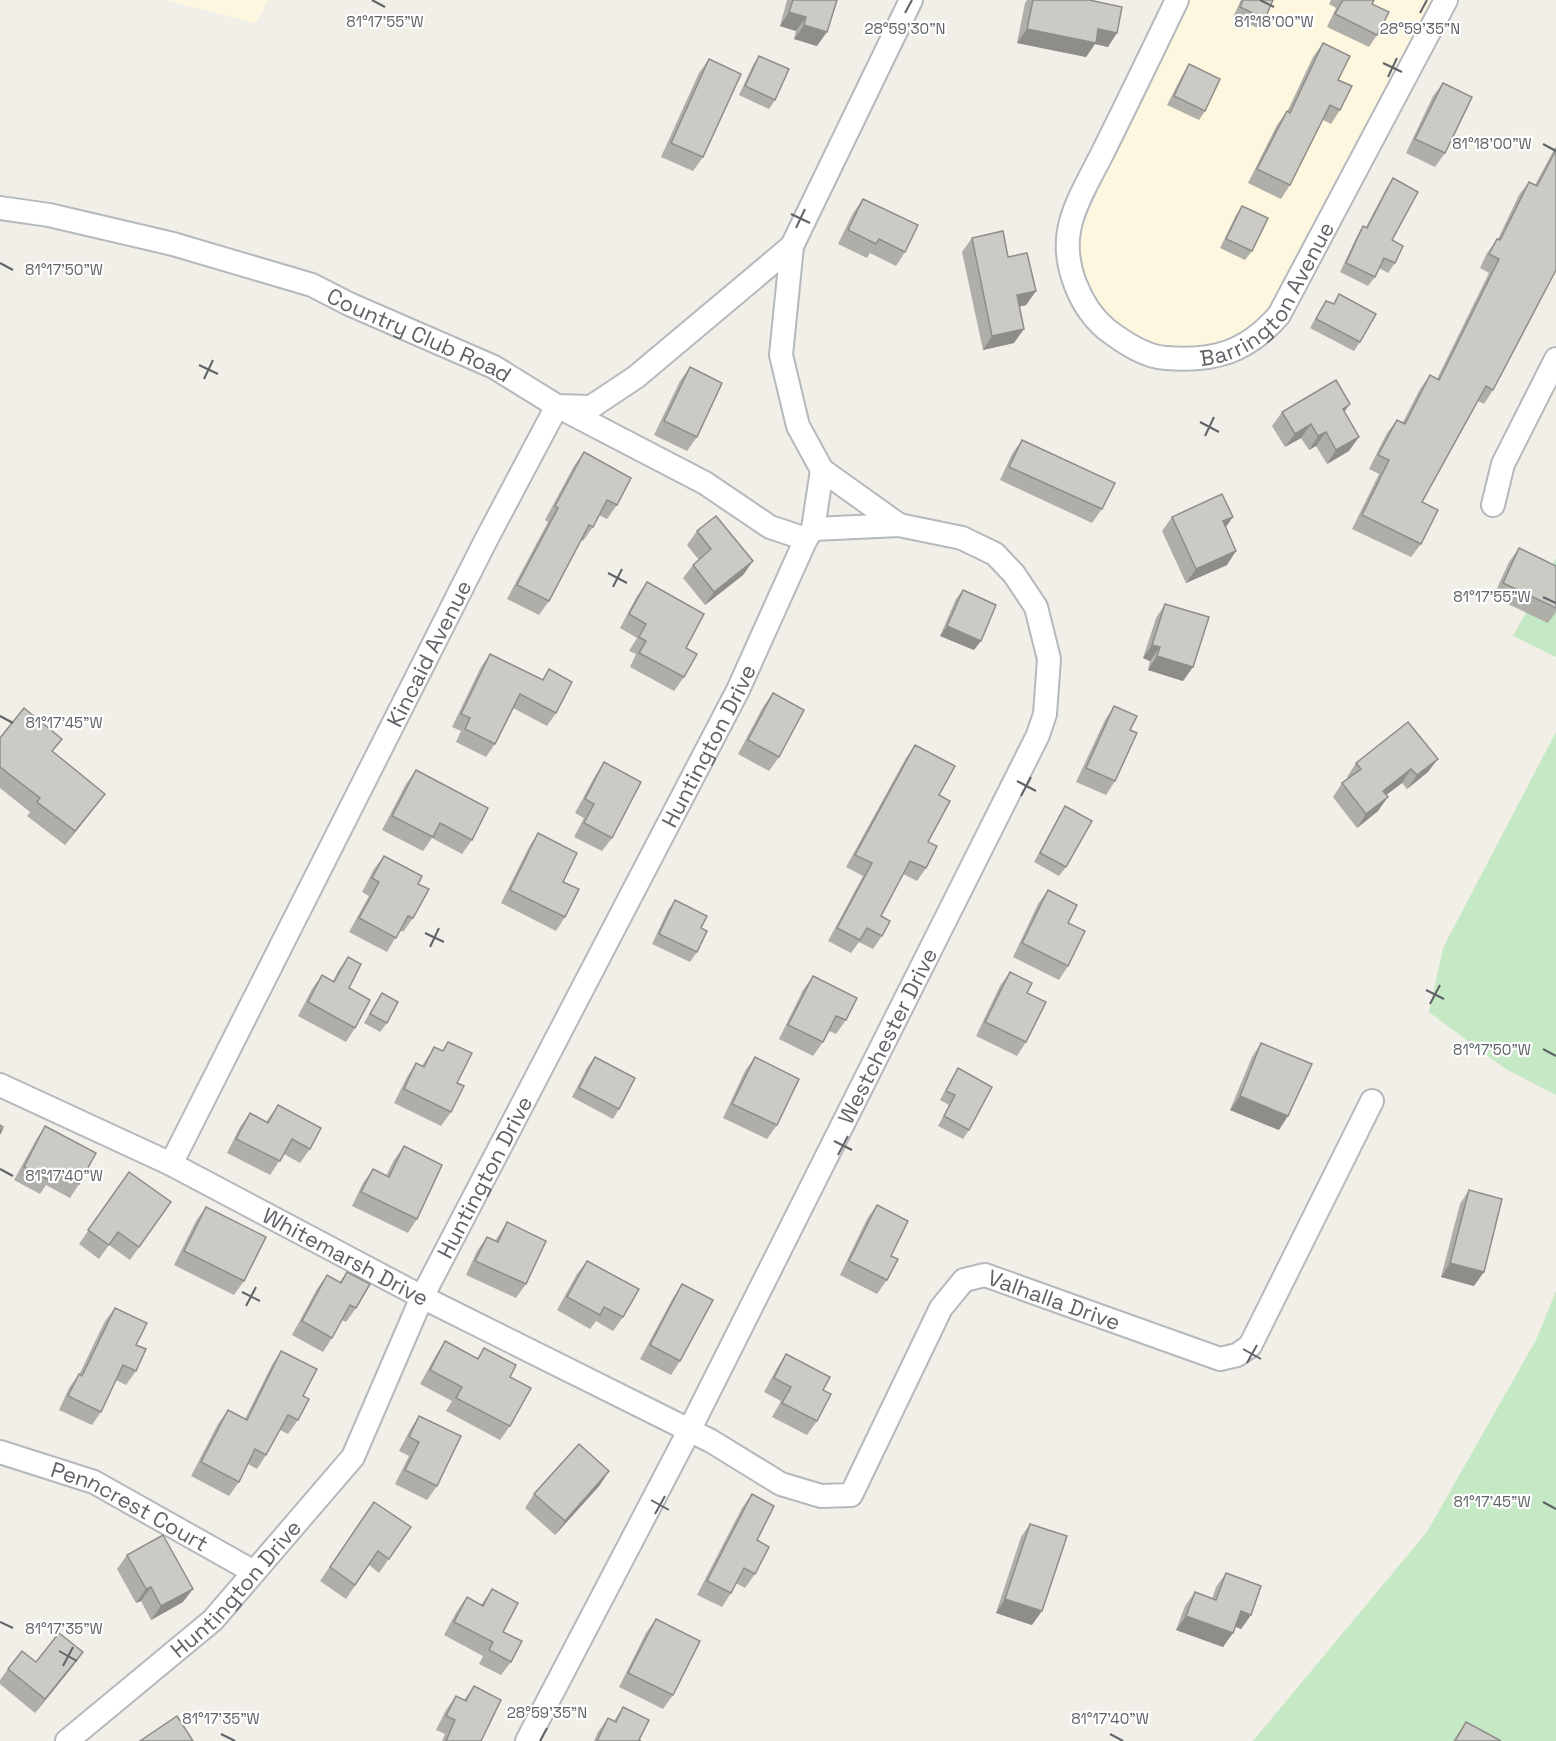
<svg xmlns="http://www.w3.org/2000/svg" width="1556" height="1741" font-family="'Space Grotesk',sans-serif">
	<style>
		.commercial { fill: #fef7e0 }
		.green { fill: #c5e8c5 }
		.lines { fill: none; stroke-linecap: round; stroke-linejoin: round }
		.minor-casing { stroke: #b5b8bc; stroke-width: 26 }
		.minor { stroke: #fff; stroke-width: 22 }
		.wall { fill: #afaea9 }
		.shaded-wall { fill: #8f8d8a }
		.building { fill: #cccac5; stroke: #8f8d8a; stroke-width: 1.5 }
		.ticks { fill: none; stroke: #5f6368; stroke-width: 2 }
		.labels { text-anchor: middle; stroke-width: 4.5; stroke-linejoin: round; paint-order: stroke }
		.street-label { font-size: 22px; fill: #5f6368; stroke: #fff }
		.ticks-label { font-size: 15px; text-anchor: middle; fill: #5f6368; stroke: #fff; stroke-width: 4.5; stroke-linejoin: round; paint-order: stroke }
	</style>
	<rect width="100%" height="100%" fill="#f1efe8"/>
	<g class="commercial">
		<polygon points="166,0 268,0 256,23"/>
		<polygon points="1190,0 1433,0 1270,309 1255,325 1212,347 1191,350 1161,348 1128,333 1107,316 1085,281 1080,258 1080,233 1098,190"/>
	</g>
	<g class="green">
		<polygon points="1556,558 1556,657 1513,636"/>
		<polygon points="1556,732 1556,1095 1504,1068 1429,1012 1443,948"/>
		<polygon points="1556,1291 1556,1741 1253,1741 1427,1532 1536,1340"/>
	</g>
	<g class="lines">
		<defs>
			<g id="minor">
				<path id="s1" d="M 1177,0 C 1152,52 1127,104 1101,156 C 1091,176 1072,208 1069,231 C 1063,265 1080,307 1106,329 C 1123,342 1145,357 1166,358 C 1214,362 1247,352 1279,315 L 1446,0"/>
				<path id="s2" d="M 0,208 L 49,215 L 173,244 L 312,285 L 349,304 L 494,367 L 557,406 L 705,483 L 770,527 L 806,539"/>
				<polyline points="822,470 899,525"/>
				<polyline points="1493,505 1503,464 1556,359"/>
				<path id="s3" d="M 0,1085 L 171,1164 L 422,1297 L 711,1441 L 781,1484 L 821,1496 L 851,1495 L 941,1308 L 964,1280 L 985,1275 L 1220,1359 L 1237,1355 L 1250,1346 L 1372,1101"/>
				<path id="s4" d="M 171,1164 L 485,542 L 557,406 L 591,407 L 636,377 L 792,246"/>
				<path id="s5" d="M 0,1452 L 94,1482 L 254,1572"/>
				<path id="s6" d="M 67,1741 L 213,1620 L 353,1457 L 422,1297 L 738,690 L 806,539 L 813,529 L 822,470 L 798,426 L 781,355 L 792,246 L 911,0"/>
				<path id="s7" d="M 527,1741 L 689,1431 L 1038,735 L 1045,714 L 1049,659 L 1036,607 L 1014,574 L 995,554 L 962,538 L 899,525 L 813,529"/>
			</g>
		</defs>
		<use href="#minor" class="minor-casing"/>
		<use href="#minor" class="minor"/>
	</g>
	<g class="wall">
		<polygon points="787,0 837,0 817,46 794,39 796,31 780,26"/>
		<polygon points="1027,0 1089,0 1108,47 1095,44 1086,57 1017,43 1025,3"/>
		<polygon points="1241,0 1273,0 1265,19 1258,28 1233,17"/>
		<polygon points="1331,0 1374,0 1372,4 1377,35 1369,47 1327,27 1336,8 1329,4"/>
		<polygon points="1323,43 1338,80 1340,110 1331,124 1323,120 1290,185 1281,199 1248,183 1277,125 1287,111 1287,112 1313,57"/>
		<polygon points="759,56 775,100 769,109 739,95 753,65"/>
		<polygon points="709,59 703,157 693,171 661,157 699,73"/>
		<polygon points="1189,64 1205,111 1199,120 1167,105 1183,74"/>
		<polygon points="1443,83 1445,153 1435,167 1406,153 1433,96"/>
		<polygon points="1556,146 1556,270 1493,390 1484,404 1478,401 1422,502 1421,544 1411,557 1352,529 1379,474 1369,469 1387,433 1397,420 1403,422 1420,389 1430,375 1437,379 1489,273 1480,268 1487,253 1498,239 1519,195 1529,182 1535,185"/>
		<polygon points="1393,178 1392,240 1395,263 1388,273 1379,268 1375,277 1368,286 1340,272 1357,236 1363,226 1366,227 1387,187"/>
		<polygon points="863,199 905,252 896,266 870,253 867,258 838,244 853,213"/>
		<polygon points="1242,206 1252,251 1245,260 1220,248 1236,215"/>
		<polygon points="972,238 1008,257 1036,291 1026,305 1019,307 1014,343 983,350 962,252"/>
		<polygon points="1339,294 1360,342 1354,351 1310,328 1320,310 1326,301 1333,304"/>
		<polygon points="690,367 697,437 687,451 654,435 680,381"/>
		<polygon points="1282,412 1345,412 1349,451 1327,464 1316,446 1309,450 1301,438 1285,447 1272,426"/>
		<polygon points="1022,440 1102,509 1092,523 1000,480 1012,454"/>
		<polygon points="584,452 617,505 607,519 599,515 593,527 583,541 581,540 549,601 539,615 507,599 548,522 545,520 574,466"/>
		<polygon points="1172,517 1226,527 1227,565 1186,583 1162,531"/>
		<polygon points="697,531 753,561 743,575 705,605 683,578 693,565 699,560 687,545"/>
		<polygon points="1519,548 1556,566 1556,612 1548,623 1493,597 1509,562"/>
		<polygon points="647,582 686,648 684,677 674,691 630,667 636,654 629,651 637,638 620,628 637,596"/>
		<polygon points="963,590 974,650 940,636 956,599"/>
		<polygon points="1165,604 1193,667 1183,681 1148,670 1150,661 1143,658 1156,618"/>
		<polygon points="490,654 542,680 549,669 556,713 547,726 513,708 495,744 486,757 456,742 461,731 452,727 481,667"/>
		<polygon points="773,693 779,757 769,771 738,754 763,707"/>
		<polygon points="1114,706 1115,781 1106,795 1076,782 1105,720"/>
		<polygon points="1408,722 1428,772 1407,789 1402,783 1386,795 1378,811 1357,828 1333,797 1342,783 1348,779 1347,777 1356,763"/>
		<polygon points="0,738 53,752 105,794 95,807 65,845 27,816 30,812 0,788"/>
		<polygon points="915,745 939,795 928,842 926,868 917,881 903,874 881,916 882,936 873,949 859,942 851,953 828,941 863,876 846,867 906,758"/>
		<polygon points="604,762 612,838 602,851 574,837 584,818 575,813 595,776"/>
		<polygon points="416,770 472,840 462,854 432,838 423,851 382,830 406,784"/>
		<polygon points="1065,806 1066,867 1059,876 1034,862 1059,816"/>
		<polygon points="538,833 563,882 565,917 556,931 501,903 529,847"/>
		<polygon points="384,856 418,884 413,918 403,932 400,930 387,952 349,932 369,896 362,892 374,869"/>
		<polygon points="1048,890 1068,923 1068,966 1059,980 1013,957 1038,904"/>
		<polygon points="675,900 701,928 697,952 690,962 652,944 668,910"/>
		<polygon points="348,957 349,988 355,1028 346,1042 298,1016 312,989 322,975 333,981 338,971"/>
		<polygon points="1010,972 1027,993 1026,1042 1017,1056 976,1036 1000,986"/>
		<polygon points="813,976 846,1020 836,1034 829,1031 823,1042 813,1056 779,1039 803,990"/>
		<polygon points="382,993 387,1023 380,1032 364,1023 376,1002"/>
		<polygon points="448,1042 457,1083 451,1112 441,1126 394,1103 407,1077 416,1063 422,1066 434,1047 442,1051"/>
		<polygon points="1261,1043 1279,1130 1230,1110 1252,1057"/>
		<polygon points="595,1057 619,1109 613,1119 572,1097 588,1066"/>
		<polygon points="755,1057 777,1125 767,1139 723,1118 745,1071"/>
		<polygon points="958,1068 969,1130 963,1139 938,1126 949,1105 940,1100 952,1078"/>
		<polygon points="278,1105 310,1149 300,1163 284,1154 270,1175 227,1153 240,1127 250,1113 266,1122"/>
		<polygon points="45,1126 79,1184 70,1198 46,1185 40,1194 14,1180 36,1140"/>
		<polygon points="404,1146 417,1219 408,1233 352,1206 363,1183 373,1169 386,1176 394,1160"/>
		<polygon points="129,1172 171,1202 130,1260 109,1245 99,1259 79,1244"/>
		<polygon points="1469,1190 1474,1286 1441,1277 1460,1204"/>
		<polygon points="877,1205 891,1256 887,1280 877,1294 840,1275 867,1219"/>
		<polygon points="206,1207 244,1281 234,1295 174,1265 196,1221"/>
		<polygon points="507,1222 526,1284 516,1298 466,1275 477,1251 487,1237 495,1241"/>
		<polygon points="587,1261 623,1317 613,1331 596,1321 590,1329 557,1310 577,1274"/>
		<polygon points="347,1272 356,1308 346,1322 342,1320 332,1338 323,1352 292,1335 317,1289 327,1275 339,1283"/>
		<polygon points="682,1284 680,1361 671,1375 640,1359 673,1298"/>
		<polygon points="115,1308 136,1345 136,1371 126,1385 116,1380 101,1412 92,1425 59,1410 69,1388 79,1374 79,1375 105,1321"/>
		<polygon points="445,1341 477,1359 484,1348 510,1377 510,1426 500,1440 446,1411 452,1401 420,1384 436,1355"/>
		<polygon points="281,1351 303,1396 298,1420 288,1434 280,1430 266,1455 257,1469 248,1464 239,1482 229,1496 191,1476 218,1424 228,1410 245,1419 272,1365"/>
		<polygon points="786,1354 817,1421 807,1435 772,1417 781,1401 764,1392 777,1368"/>
		<polygon points="419,1416 437,1486 427,1500 395,1484 409,1456 399,1451 410,1430"/>
		<polygon points="600,1485 555,1535 525,1508 534,1494"/>
		<polygon points="752,1494 757,1540 755,1574 745,1588 736,1583 731,1593 722,1607 697,1595 742,1508"/>
		<polygon points="374,1502 411,1527 379,1573 369,1565 346,1599 320,1581"/>
		<polygon points="1030,1524 1032,1625 996,1613 1021,1537"/>
		<polygon points="127,1555 183,1602 151,1620 141,1601 136,1603 117,1569"/>
		<polygon points="1226,1573 1251,1615 1241,1629 1236,1627 1223,1647 1176,1630 1185,1606 1195,1592 1212,1599 1216,1587"/>
		<polygon points="492,1589 511,1662 501,1675 479,1664 483,1656 444,1635 457,1611 467,1597 481,1605"/>
		<polygon points="656,1619 673,1695 663,1709 619,1687 646,1633"/>
		<polygon points="83,1652 73,1666 35,1713 0,1684 0,1680 8,1669"/>
		<polygon points="474,1686 481,1741 442,1741 445,1734 436,1730 446,1710 456,1696 464,1700"/>
		<polygon points="623,1707 639,1740 641,1741 594,1741 598,1732 608,1718 614,1721"/>
		<polygon points="1466,1722 1501,1741 1453,1741"/>
	</g>
	<g class="shaded-wall">
		<polygon points="789,12 806,17 796,31 780,26"/>
		<polygon points="804,25 827,32 817,46 794,39"/>
		<polygon points="1027,29 1098,29 1117,33 1108,47 1095,44 1086,57 1017,43"/>
		<polygon points="1036,291 1026,305 1007,309 1017,295"/>
		<polygon points="1024,329 1014,343 983,350 992,336"/>
		<polygon points="1350,404 1340,418 1343,409"/>
		<polygon points="1311,424 1301,438 1285,447 1295,434"/>
		<polygon points="1326,432 1316,446 1309,450 1318,436"/>
		<polygon points="1359,437 1349,451 1327,464 1336,450"/>
		<polygon points="1233,517 1223,531 1223,521"/>
		<polygon points="1236,551 1227,565 1186,583 1196,569"/>
		<polygon points="753,561 743,575 705,605 714,592"/>
		<polygon points="947,626 981,641 974,650 940,636"/>
		<polygon points="1152,645 1160,647 1150,661 1143,658"/>
		<polygon points="1157,656 1193,667 1183,681 1148,670"/>
		<polygon points="1438,759 1428,772 1407,789 1417,775"/>
		<polygon points="1411,769 1402,783 1373,805 1383,791"/>
		<polygon points="105,794 95,807 65,845 75,831"/>
		<polygon points="1388,797 1378,811 1357,828 1366,814"/>
		<polygon points="1240,1096 1288,1116 1279,1130 1230,1110"/>
		<polygon points="1450,1263 1484,1272 1474,1286 1441,1277"/>
		<polygon points="609,1471 600,1485 555,1535 565,1521"/>
		<polygon points="151,1587 141,1601 136,1603 146,1589"/>
		<polygon points="193,1589 183,1602 151,1620 161,1606"/>
		<polygon points="1005,1599 1042,1611 1032,1625 996,1613"/>
		<polygon points="1241,1611 1251,1615 1241,1629 1232,1625"/>
		<polygon points="1186,1616 1233,1633 1223,1647 1176,1630"/>
		<polygon points="83,1652 73,1666 35,1713 45,1699"/>
	</g>
	<g class="building">
		<polygon points="793,0 837,0 827,32 804,25 806,17 789,12"/>
		<polygon points="1033,0 1089,0 1122,7 1117,33 1098,29 1096,43 1027,29"/>
		<polygon points="1243,0 1273,0 1265,19 1240,7"/>
		<polygon points="1343,0 1374,0 1372,4 1389,12 1377,35 1335,14"/>
		<polygon points="1323,43 1350,56 1338,80 1352,86 1340,110 1330,105 1290,185 1257,169 1287,111 1290,113"/>
		<polygon points="759,56 789,69 775,100 745,86"/>
		<polygon points="709,59 741,74 703,157 671,143"/>
		<polygon points="1189,64 1220,79 1205,111 1174,96"/>
		<polygon points="1443,83 1472,97 1445,153 1415,139"/>
		<polygon points="1556,150 1556,270 1493,390 1486,386 1422,502 1438,510 1421,544 1362,515 1389,460 1378,455 1397,420 1405,424 1430,375 1439,380 1499,259 1489,254 1497,239 1500,240 1529,182 1537,186"/>
		<polygon points="1393,178 1418,192 1392,240 1403,246 1395,263 1384,258 1375,277 1346,263 1363,226 1367,228"/>
		<polygon points="863,199 918,225 905,252 879,239 876,244 848,230"/>
		<polygon points="1242,206 1268,218 1252,251 1226,239"/>
		<polygon points="1003,231 1008,257 1027,253 1036,291 1017,295 1024,329 992,336 972,238"/>
		<polygon points="1339,294 1376,314 1360,342 1316,319 1326,301 1334,304"/>
		<polygon points="690,367 722,383 697,437 664,421"/>
		<polygon points="1336,380 1350,404 1343,409 1359,437 1336,450 1326,432 1318,436 1311,424 1295,434 1282,412"/>
		<polygon points="1022,440 1115,483 1102,509 1009,467"/>
		<polygon points="584,452 631,478 617,505 607,500 593,527 589,525 549,601 517,585 558,508 555,506"/>
		<polygon points="1222,494 1233,517 1223,521 1236,551 1196,569 1172,517"/>
		<polygon points="716,516 753,561 714,592 693,565 711,549 697,531"/>
		<polygon points="1519,548 1556,566 1556,608 1503,583"/>
		<polygon points="647,582 704,614 686,648 697,654 684,677 639,653 646,641 639,637 646,624 629,614"/>
		<polygon points="963,590 996,605 981,641 947,626"/>
		<polygon points="1165,604 1209,617 1193,667 1157,656 1160,647 1152,645"/>
		<polygon points="490,654 543,680 549,669 572,682 556,713 520,694 495,744 465,729 470,718 461,714"/>
		<polygon points="773,693 804,710 779,757 748,740"/>
		<polygon points="1114,706 1137,716 1130,730 1137,733 1115,781 1086,768"/>
		<polygon points="24,708 62,739 52,751 105,794 75,831 37,802 40,798 0,767 0,738"/>
		<polygon points="1408,722 1438,759 1417,775 1411,769 1383,791 1388,797 1366,814 1342,783 1361,769 1356,763"/>
		<polygon points="915,745 955,766 939,795 950,801 928,842 937,846 926,868 910,861 881,916 890,921 882,936 867,928 860,940 837,928 872,863 855,855"/>
		<polygon points="604,762 641,782 612,838 584,823 594,804 585,799"/>
		<polygon points="416,770 488,808 472,840 440,823 433,837 392,816"/>
		<polygon points="1065,806 1092,821 1066,867 1040,853"/>
		<polygon points="538,833 577,853 563,882 579,889 565,917 510,890"/>
		<polygon points="384,856 422,876 418,884 429,889 413,918 408,916 396,938 359,918 379,882 372,878"/>
		<polygon points="1048,890 1077,905 1068,923 1085,931 1068,966 1022,943"/>
		<polygon points="675,900 707,916 701,928 707,931 697,952 659,934"/>
		<polygon points="348,957 361,964 349,988 370,1000 355,1028 308,1002 322,975 334,982"/>
		<polygon points="1010,972 1032,983 1027,993 1046,1002 1026,1042 985,1022"/>
		<polygon points="813,976 857,998 846,1020 836,1016 823,1042 788,1025"/>
		<polygon points="382,993 398,1002 387,1023 370,1014"/>
		<polygon points="448,1042 472,1053 457,1083 464,1086 451,1112 404,1089 416,1063 424,1067 434,1047 443,1051"/>
		<polygon points="1261,1043 1312,1064 1288,1116 1240,1096"/>
		<polygon points="595,1057 635,1078 619,1109 579,1088"/>
		<polygon points="755,1057 799,1079 777,1125 732,1104"/>
		<polygon points="958,1068 992,1087 969,1130 944,1116 955,1095 946,1091"/>
		<polygon points="278,1105 321,1128 310,1149 292,1139 280,1161 236,1139 250,1113 268,1123"/>
		<polygon points="0,1125 3,1127 0,1134"/>
		<polygon points="45,1126 96,1153 79,1184 54,1171 49,1180 24,1167"/>
		<polygon points="404,1146 442,1165 417,1219 361,1192 373,1169 389,1177"/>
		<polygon points="129,1172 171,1202 139,1247 118,1232 109,1245 88,1230"/>
		<polygon points="1469,1190 1502,1199 1484,1272 1450,1263"/>
		<polygon points="877,1205 908,1221 891,1256 898,1259 887,1280 849,1261"/>
		<polygon points="206,1207 266,1237 244,1281 184,1251"/>
		<polygon points="507,1222 546,1241 526,1284 475,1261 487,1237 498,1242"/>
		<polygon points="587,1261 639,1289 623,1317 604,1307 600,1315 567,1297"/>
		<polygon points="347,1272 370,1284 356,1308 350,1305 332,1338 302,1321 327,1275 341,1283"/>
		<polygon points="682,1284 713,1300 680,1361 650,1345"/>
		<polygon points="115,1308 147,1323 136,1345 146,1349 136,1371 123,1365 101,1412 68,1396 79,1374 82,1376"/>
		<polygon points="445,1341 478,1359 484,1348 516,1365 510,1377 531,1388 510,1426 456,1398 462,1387 430,1370"/>
		<polygon points="281,1351 317,1369 303,1396 309,1399 298,1420 288,1415 266,1455 255,1449 239,1482 201,1462 228,1410 247,1420"/>
		<polygon points="786,1354 830,1377 823,1390 831,1394 817,1421 782,1403 791,1387 774,1378"/>
		<polygon points="419,1416 461,1436 437,1486 405,1470 419,1442 409,1437"/>
		<polygon points="579,1444 609,1471 565,1521 534,1494"/>
		<polygon points="752,1494 774,1506 757,1540 769,1547 755,1574 744,1568 731,1593 707,1581"/>
		<polygon points="374,1502 411,1527 389,1559 378,1551 355,1585 330,1567"/>
		<polygon points="1030,1524 1067,1536 1042,1611 1005,1599"/>
		<polygon points="163,1535 193,1589 161,1606 151,1587 146,1589 127,1555"/>
		<polygon points="1226,1573 1261,1586 1251,1615 1241,1611 1233,1633 1186,1616 1195,1592 1216,1600"/>
		<polygon points="492,1589 518,1603 503,1632 522,1641 511,1662 489,1650 493,1642 454,1622 467,1597 483,1606"/>
		<polygon points="656,1619 700,1641 673,1695 628,1673"/>
		<polygon points="59,1633 83,1652 45,1699 8,1669 22,1651 36,1662"/>
		<polygon points="474,1686 501,1700 481,1741 446,1741 455,1720 446,1716 456,1696 466,1701"/>
		<polygon points="623,1707 649,1720 639,1740 641,1741 597,1741 608,1718 616,1722"/>
		<polygon points="177,1716 193,1741 140,1741"/>
		<polygon points="1466,1722 1501,1741 1455,1741"/>
	</g>
	<path class="ticks" d="M 372,0 L 385,7M 1260,0 L 1274,7M 905,13 L 912,0M 1420,13 L 1427,0M 1383,63 L 1402,72M 1388,77 L 1397,58M 1543,144 L 1556,151M 791,214 L 810,223M 796,228 L 805,209M 0,263 L 13,270M 199,365 L 218,374M 204,379 L 213,360M 1200,422 L 1219,432M 1205,436 L 1214,417M 608,573 L 627,583M 613,587 L 622,569M 1543,597 L 1556,603M 0,716 L 13,723M 1017,781 L 1036,791M 1021,796 L 1031,777M 425,933 L 444,942M 430,947 L 439,928M 1426,990 L 1444,999M 1430,1004 L 1440,985M 1543,1049 L 1556,1056M 834,1141 L 852,1150M 838,1155 L 848,1136M 0,1169 L 13,1176M 242,1292 L 260,1301M 246,1306 L 256,1287M 1243,1349 L 1261,1359M 1247,1363 L 1257,1345M 651,1500 L 669,1510M 1543,1502 L 1556,1509M 655,1514 L 665,1496M 0,1622 L 13,1628M 59,1651 L 77,1661M 63,1666 L 73,1647M 221,1734 L 235,1741M 1110,1734 L 1123,1741M 540,1741 L 547,1728"/>
	<g class="labels">
		<g class="street-label">
			<text dy="8" stroke="none"><textPath href="#s1" startOffset="564">Barrington Avenue</textPath></text>
			<text dy="8" stroke="none"><textPath href="#s2" startOffset="440">Country Club Road</textPath></text>
			<text dy="8" stroke="none"><textPath href="#s4" startOffset="572">Kincaid Avenue</textPath></text>
			<text dy="8" stroke="none"><textPath href="#s6" startOffset="1200">Huntington Drive</textPath></text>
			<text dy="8" stroke="none"><textPath href="#s7" startOffset="792">Westchester Drive</textPath></text>
			<text dy="8" stroke="none"><textPath href="#s6" startOffset="714">Huntington Drive</textPath></text>
			<text dy="8" stroke="none"><textPath href="#s3" startOffset="386">Whitemarsh Drive</textPath></text>
			<text dy="8" stroke="none"><textPath href="#s3" startOffset="1288">Valhalla Drive</textPath></text>
			<text dy="8" stroke="none"><textPath href="#s5" startOffset="141">Penncrest Court</textPath></text>
			<text dy="8" stroke="none"><textPath href="#s6" startOffset="228">Huntington Drive</textPath></text>
		</g>
	</g>
	<g class="ticks-label">
		<text x="385" y="27">81°17'55"W</text>
		<text x="1274" y="27">81°18'00"W</text>
		<text x="905" y="34">28°59'30"N</text>
		<text x="1420" y="34">28°59'35"N</text>
		<text x="1492" y="149">81°18'00"W</text>
		<text x="64" y="275">81°17'50"W</text>
		<text x="1492" y="602">81°17'55"W</text>
		<text x="64" y="728">81°17'45"W</text>
		<text x="1492" y="1055">81°17'50"W</text>
		<text x="64" y="1181">81°17'40"W</text>
		<text x="1492" y="1507">81°17'45"W</text>
		<text x="64" y="1634">81°17'35"W</text>
		<text x="547" y="1718">28°59'35"N</text>
		<text x="221" y="1724">81°17'35"W</text>
		<text x="1110" y="1724">81°17'40"W</text>
	</g>
</svg>
